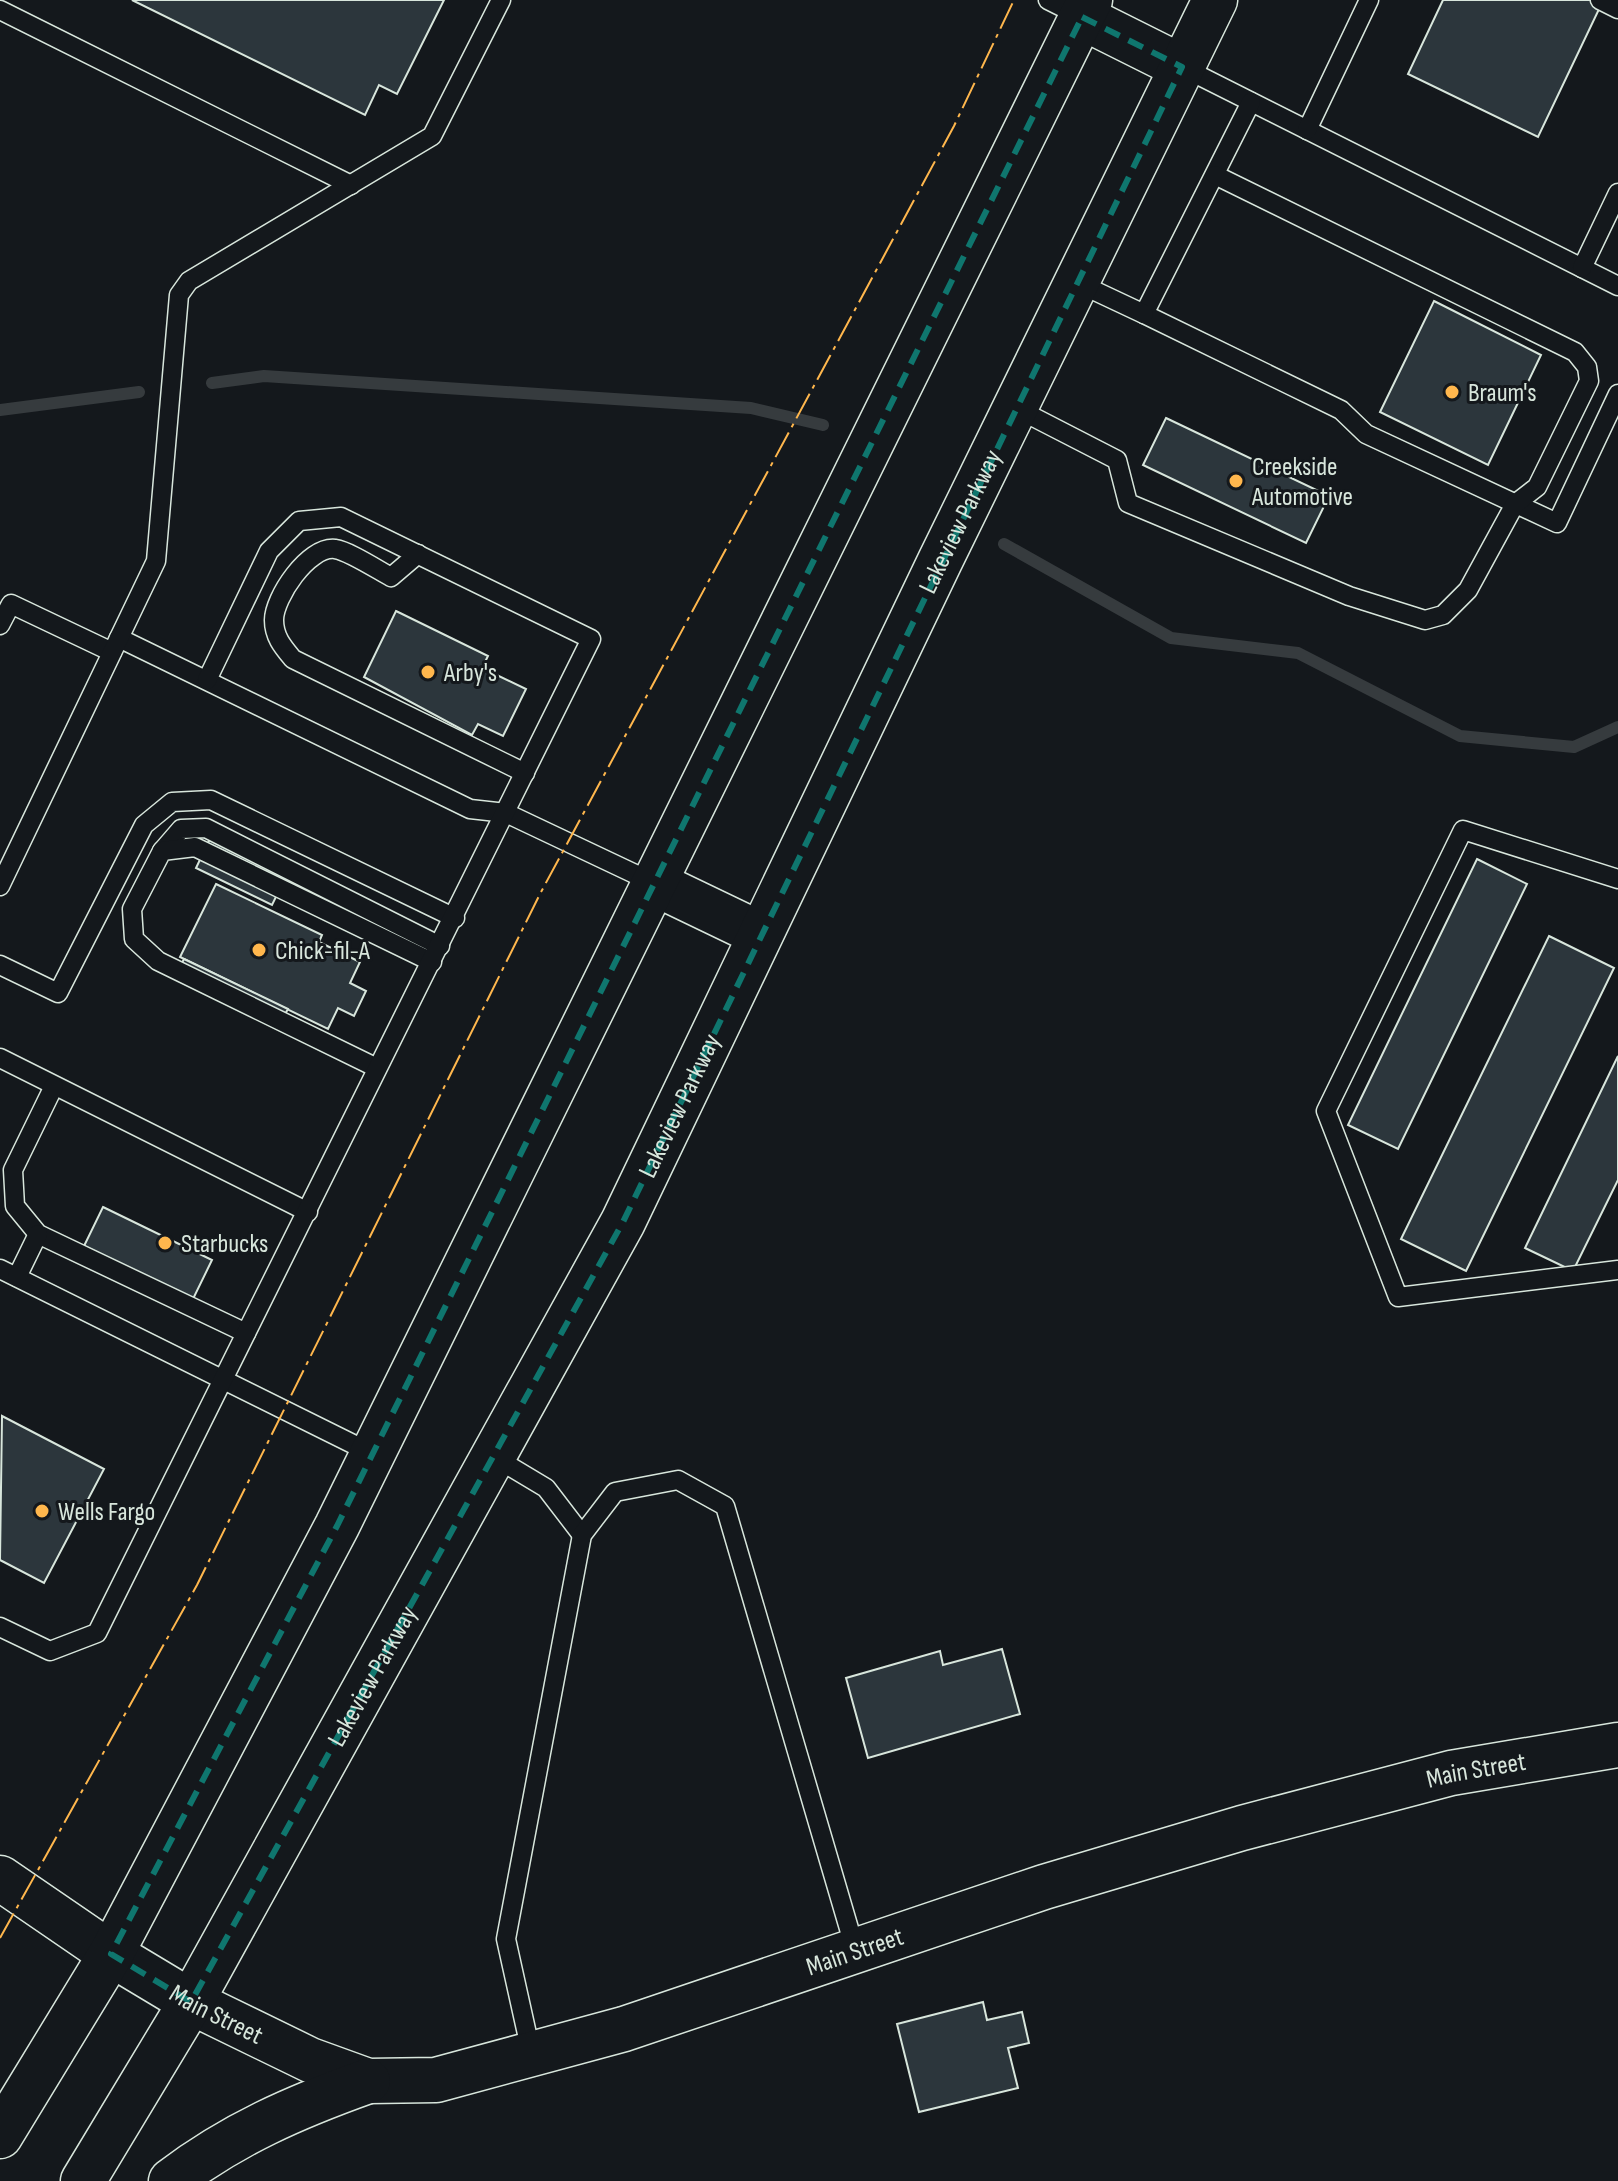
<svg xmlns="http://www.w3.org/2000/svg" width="1618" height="2181" font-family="'Sofia Sans Condensed',sans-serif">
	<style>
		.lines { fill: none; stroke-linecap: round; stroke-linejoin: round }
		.stream { stroke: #363b3e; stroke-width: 12 }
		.building { fill: #2c363c; stroke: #d8e6dc; stroke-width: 2 }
		.lane-casing { stroke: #d8e6dc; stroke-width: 21 }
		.secondary-casing { stroke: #d8e6dc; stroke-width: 47 }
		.primary-casing { stroke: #d8e6dc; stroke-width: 47 }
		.lane { stroke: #14181c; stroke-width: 18 }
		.secondary { stroke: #14181c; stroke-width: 44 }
		.primary { stroke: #14181c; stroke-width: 44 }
		.power { stroke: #ffb74d; stroke-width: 2; stroke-dasharray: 28 6 4 6; stroke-linecap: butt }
		.marked { fill: none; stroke: #0f766e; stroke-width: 6; stroke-dasharray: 16 10; stroke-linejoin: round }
		.poi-dot { fill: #ffb74d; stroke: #14181c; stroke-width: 3 }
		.labels { text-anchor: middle; stroke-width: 6; stroke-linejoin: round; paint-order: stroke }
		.poi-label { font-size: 26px; fill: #d8e6dc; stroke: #14181c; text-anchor: start }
		.street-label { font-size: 26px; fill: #d8e6dc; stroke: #14181c }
	</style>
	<rect width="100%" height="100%" fill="#14181c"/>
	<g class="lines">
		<g class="stream">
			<polyline points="212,383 264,376 751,408 823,425"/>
			<polyline points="0,410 139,392"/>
			<polyline points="1004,544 1171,638 1298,653 1460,736 1574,747 1618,727"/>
		</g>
	</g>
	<g class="building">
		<polygon points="132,0 444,0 397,94 379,85 365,115"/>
		<polygon points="1443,0 1590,0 1601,5 1538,137 1408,74"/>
		<polygon points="1434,301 1541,355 1488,465 1380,412"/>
		<polygon points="1166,418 1329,496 1306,543 1143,465"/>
		<polygon points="396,611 488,656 482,668 526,689 503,736 478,724 472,735 364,677"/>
		<polygon points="215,828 292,864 272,905 196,868"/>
		<polygon points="1477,859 1527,884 1398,1149 1348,1125"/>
		<polygon points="216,884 322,935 319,942 360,962 350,983 366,991 354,1016 338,1008 328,1029 180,957"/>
		<polygon points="1549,936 1614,968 1466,1271 1401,1239"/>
		<polygon points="184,959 288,1009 280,1023 177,972"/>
		<polygon points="1618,1056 1618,1180 1573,1271 1525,1248"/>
		<polygon points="103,1207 212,1260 193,1299 84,1246"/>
		<polygon points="2,1416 104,1469 44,1583 0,1560"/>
		<polygon points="1002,1649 1020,1714 868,1758 846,1678 940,1651 943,1665"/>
		<polygon points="983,2002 987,2020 1022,2012 1029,2043 1008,2048 1018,2088 919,2112 897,2024"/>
	</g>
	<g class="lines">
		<defs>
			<g id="lane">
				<polyline points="1048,0 1082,17"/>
				<polyline points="1600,0 1618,9"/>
				<polyline points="0,10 351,185"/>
				<polyline points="1182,67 1618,286"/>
				<polyline points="1251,102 1144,314 1341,410 1366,434 1557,523 1618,394"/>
				<polyline points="1307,130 1369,0"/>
				<polyline points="1582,268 1618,193"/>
				<polyline points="1076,282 1144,314"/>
				<polyline points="1014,407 1117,460 1128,503 1349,596 1425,620 1443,615 1468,590 1515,504 1537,487 1589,381 1587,367 1575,352 1215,175"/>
				<path d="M 418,554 L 391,577 C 378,570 349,551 335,549 C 308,546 274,598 274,620 C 274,637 283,647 293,659 L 525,773"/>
				<polyline points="0,625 11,604 112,652"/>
				<polyline points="119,638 470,809 506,813 656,884"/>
				<polyline points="162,851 181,829 206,828 440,946"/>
				<polyline points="1618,879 1463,830 1326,1111 1398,1297 1618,1270"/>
				<polyline points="0,886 156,561 179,295 189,281 432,136 501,0"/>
				<polyline points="0,965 58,993 144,825 172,802 211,800 455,918"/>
				<polyline points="0,1058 308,1212"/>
				<polyline points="377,1068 158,961 134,939 132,909 162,851 195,847 432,962"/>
				<polyline points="54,1086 13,1170 15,1206 38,1234 246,1333"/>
				<polyline points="0,1269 373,1454"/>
				<polyline points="17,1277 38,1234"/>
				<polyline points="494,1457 546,1488 582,1535"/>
				<polyline points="0,1627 50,1651 97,1633 591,639 341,517 299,521 269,551 207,680"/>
				<polyline points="531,2052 506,1939 582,1535 615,1492 678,1480 725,1506 855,1949"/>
			</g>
			<g id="secondary">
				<path id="s1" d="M 0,1878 L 111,1954 L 191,2002 L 310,2060 L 368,2081 L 436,2080 L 624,2029 L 1044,1887 L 1242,1828 L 1451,1773 L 1618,1745"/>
			</g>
			<g id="primary">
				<polyline points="1082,17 1182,67"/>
				<polyline points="656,884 760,934"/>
				<polyline points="0,2136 111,1954 337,1526 1090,0"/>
				<path id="s2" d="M 83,2181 L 191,2002 L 623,1222 L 940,561 L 1215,0"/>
				<path d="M 171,2181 C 233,2134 295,2107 368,2081"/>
			</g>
		</defs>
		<use href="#lane" class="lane-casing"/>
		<use href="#secondary" class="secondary-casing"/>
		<use href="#primary" class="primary-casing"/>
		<use href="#lane" class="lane"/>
		<use href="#secondary" class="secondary"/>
		<use href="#primary" class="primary"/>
		<polyline class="power" points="0,1938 197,1585 541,892 954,126 1014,0"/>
	</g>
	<path class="marked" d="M 1082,17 L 1182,67 L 623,1222 L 191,2002 L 111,1954 L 337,1526 Z"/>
	<g class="poi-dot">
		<circle cx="1452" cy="392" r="8"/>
		<circle cx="1236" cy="481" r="8"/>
		<circle cx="428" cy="672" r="8"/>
		<circle cx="259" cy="950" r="8"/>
		<circle cx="165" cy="1243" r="8"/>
		<circle cx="42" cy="1511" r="8"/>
	</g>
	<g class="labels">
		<g class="poi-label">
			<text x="1468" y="401">Braum's</text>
			<text x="1252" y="475">Creekside<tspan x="1252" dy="30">Automotive</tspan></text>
			<text x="444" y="681">Arby's</text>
			<text x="275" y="959">Chick-fil-A</text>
			<text x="181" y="1252">Starbucks</text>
			<text x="58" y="1520">Wells Fargo</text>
		</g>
		<g class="street-label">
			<text dy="9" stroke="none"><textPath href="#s2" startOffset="1878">Lakeview Parkway</textPath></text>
			<text dy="9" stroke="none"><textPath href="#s2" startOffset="1230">Lakeview Parkway</textPath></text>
			<text dy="9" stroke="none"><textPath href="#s2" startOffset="582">Lakeview Parkway</textPath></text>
			<text dy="9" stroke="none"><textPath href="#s1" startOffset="1576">Main Street</textPath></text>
			<text dy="9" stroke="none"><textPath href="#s1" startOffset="928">Main Street</textPath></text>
			<text dy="9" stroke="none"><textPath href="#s1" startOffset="256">Main Street</textPath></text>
		</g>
	</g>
</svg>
